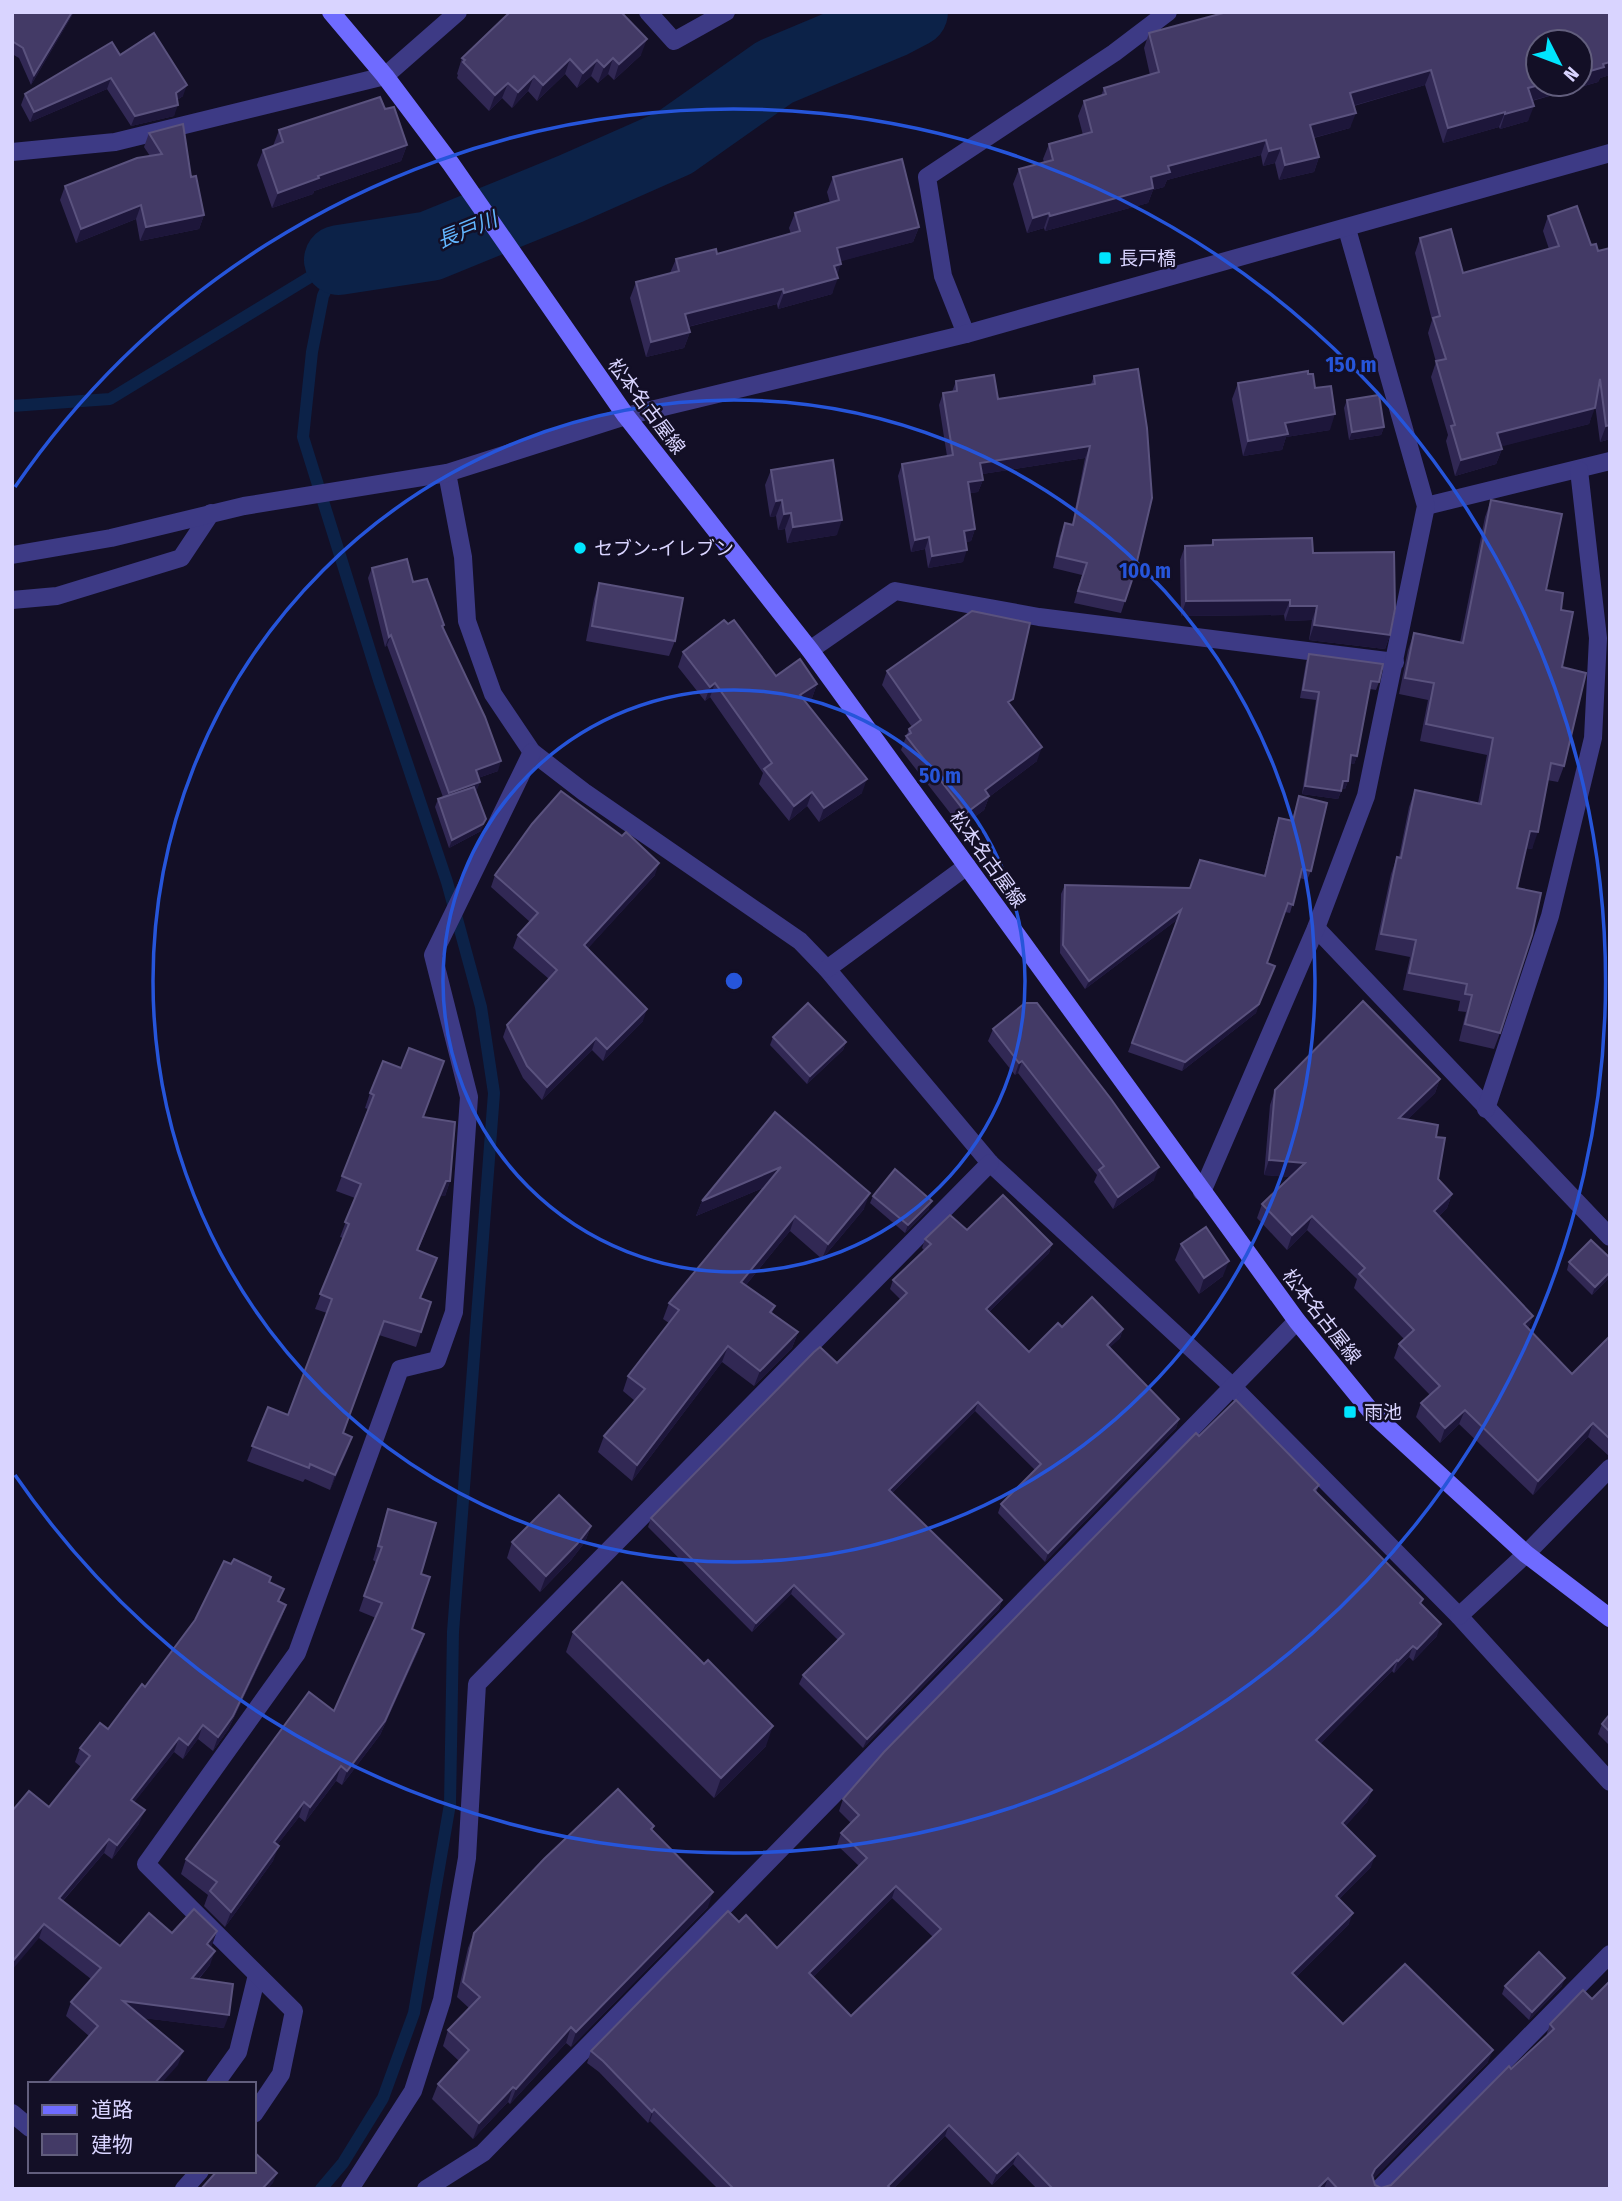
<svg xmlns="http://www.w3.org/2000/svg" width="1622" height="2201" font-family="'Fira Sans Condensed','Noto Sans JP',sans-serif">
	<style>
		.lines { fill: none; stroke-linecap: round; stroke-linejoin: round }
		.stream { stroke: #0c2248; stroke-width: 12 }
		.river { stroke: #0c2248; stroke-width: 70 }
		.service { stroke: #3d3a85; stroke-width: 18 }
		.minor { stroke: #3d3a85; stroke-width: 18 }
		.tertiary { stroke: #3d3a85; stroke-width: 18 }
		.secondary { stroke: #6f6bff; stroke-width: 18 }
		.wall { fill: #312854; fill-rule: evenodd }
		.shaded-wall { fill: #1d163a }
		.building { fill: #433a66; stroke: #5a527e; stroke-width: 2; fill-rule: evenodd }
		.ring { fill: none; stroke: #2655da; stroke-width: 3.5 }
		.poi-dot { fill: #00e5ff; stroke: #130f26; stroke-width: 2.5 }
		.labels { text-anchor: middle; stroke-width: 5; stroke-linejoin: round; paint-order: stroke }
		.poi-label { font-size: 19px; fill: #d9d4ff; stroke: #130f26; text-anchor: start }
		.street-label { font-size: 19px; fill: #d9d4ff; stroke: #130f26 }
		.water-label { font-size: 21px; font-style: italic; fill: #62b6ff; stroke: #130f26 }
		.centre { fill: #2655da; stroke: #130f26; stroke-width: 3.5 }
		.ring-label { font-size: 21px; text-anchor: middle; font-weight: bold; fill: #2655da; stroke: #130f26; stroke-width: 5; stroke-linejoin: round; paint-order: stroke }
	</style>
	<rect width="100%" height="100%" fill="#130f26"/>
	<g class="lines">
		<g class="stream">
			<polyline points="12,406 110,399 338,260"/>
			<polyline points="321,2189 343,2163 383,2098 414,2013 450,1804 453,1632 494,1093 481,1007 447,882 379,680 303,437 312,352 323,296 339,260"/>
		</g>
		<polyline class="river" points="339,260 430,246 570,189 674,143 775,72 892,23 913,12"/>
		<g class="service">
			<polyline points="215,2084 238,2052 257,1975"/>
			<polyline points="12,2113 30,2128"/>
		</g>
		<g class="minor">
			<polyline points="648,12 674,41 726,12"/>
			<polyline points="12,152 115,142 385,76 458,12"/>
			<polyline points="966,334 943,276 927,177 1114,53 1168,12"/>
			<polyline points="447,473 463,557 467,621 493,694 532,752 584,792 800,941 827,969 990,1163 1232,1386 1459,1616 1610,1782"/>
			<polyline points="1426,506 1610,461"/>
			<polyline points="12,600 57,596 181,558 211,513"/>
			<polyline points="810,650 895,591 1039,617 1395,662"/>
			<polyline points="1316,928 1610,1237"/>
			<polyline points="827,969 967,866"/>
			<polyline points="1486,1109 1550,916 1593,738 1598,638 1579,470"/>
			<polyline points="1202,1192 1316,928 1366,796 1426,506 1347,229"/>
			<polyline points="1459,1616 1526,1554 1610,1468"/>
			<polyline points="254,2114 281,2074 294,2011 146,1864 297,1653 400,1369 437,1360 454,1312 469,1097 433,955 532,752"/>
			<polyline points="184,2189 200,2171"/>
			<polyline points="350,2189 413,2091 442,2000 467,1858 477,1684 990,1163"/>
			<polyline points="426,2189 483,2153 1297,1321"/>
			<polyline points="1379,2189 1610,1954"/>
		</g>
		<polyline class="tertiary" points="12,555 111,538 244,506 447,473 626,416 966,334 1610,153"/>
		<polyline class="secondary" points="331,12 385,76 451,164 626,416 810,650 1297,1321 1374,1415 1526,1554 1610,1618"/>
	</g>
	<g class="wall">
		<polygon points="12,12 74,12 31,85 19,58 12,54"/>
		<polygon points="1610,12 1610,75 1600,78 1598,82 1532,101 1528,121 1500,129 1499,127 1443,143 1425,85 1354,106 1350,128 1314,138 1319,157 1314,172 1279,180 1275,163 1263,166 1261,155 1167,180 1164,187 1153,190 1148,203 1045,231 1044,228 1027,233 1013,184 1019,169 1044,162 1043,159 1049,144 1083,135 1078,116 1084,101 1101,96 1104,88 1150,75 1144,48 1149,33"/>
		<polygon points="120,55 183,96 177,100 174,116 131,126 107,89 30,122 21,105 25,94"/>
		<polygon points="641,55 614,80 608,74 598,83 591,76 577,88 565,74 537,101 528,91 512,108 502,98 489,111 457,78 458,75 457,74 462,58"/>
		<polygon points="385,109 407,145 401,161 314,191 313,194 272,208 257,165 263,150 273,146 279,130"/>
		<polygon points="149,133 191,177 204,215 199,229 140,241 136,219 76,243 60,200 65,186 150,156 144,147"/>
		<polygon points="833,177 919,227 913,242 840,261 832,294 778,309 777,304 688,327 690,332 684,348 646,357 630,298 636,282 670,273 676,259 717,254 791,234 789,228 795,213 830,203 827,192"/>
		<polygon points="1548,216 1591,245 1598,251 1610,248 1610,439 1600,442 1595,404 1589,424 1501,446 1502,449 1496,464 1455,476 1446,441 1448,435 1431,377 1436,362 1428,333 1432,320 1415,253 1420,238 1463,273 1549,249 1543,231"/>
		<polygon points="1308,374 1315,388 1330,430 1286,437 1282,450 1243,456 1232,399 1238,383"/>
		<polygon points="1094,376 1134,574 1121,613 1074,603 1082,575 1053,568 1060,536 1065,523 1072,525 1085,458 982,474 983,480 978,492 969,493 975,529 971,541 966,542 963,562 928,568 925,549 911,552 898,476 902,464 947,456 939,405 943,393 952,392 956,381 998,399 1091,384"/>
		<polygon points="1347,400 1384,427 1381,435 1349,440 1344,408"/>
		<polygon points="771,470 837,535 787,543 785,529 778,530 776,516 770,517 765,485"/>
		<polygon points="1491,500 1546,590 1561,610 1564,766 1558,782 1547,780 1532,849 1526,848 1517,888 1500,1033 1494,1049 1459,1041 1466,1012 1458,1011 1460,1001 1403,990 1410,957 1375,950 1391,874 1397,857 1399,857 1409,807 1415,790 1478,803 1487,755 1420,741 1428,700 1399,694 1408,650 1414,633 1460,642 1485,517"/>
		<polygon points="1213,540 1313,553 1390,635 1385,649 1309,640 1312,620 1285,621 1284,615 1181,616 1180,560 1185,546 1211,545"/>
		<polygon points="372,568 413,582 444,625 443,628 498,771 478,778 480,782 476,791 481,831 449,848 435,807 438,799 443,797 387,645 385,647 368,578"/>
		<polygon points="599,583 675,641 669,656 586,641 594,599"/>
		<polygon points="683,652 776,676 817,684 812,698 806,702 862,793 819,822 807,806 789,821 759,784 763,773 710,697 705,701 678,667"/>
		<polygon points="1309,654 1379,682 1376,690 1370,689 1357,756 1354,764 1350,763 1348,781 1345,789 1342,789 1338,799 1302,794 1316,700 1300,698 1306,662"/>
		<polygon points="887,671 1011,706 1037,761 989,797 984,810 961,827 901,750 909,729 912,727 882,685"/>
		<polygon points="1299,796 1311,871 1307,880 1300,878 1290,913 1285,912 1267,963 1256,1013 1182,1071 1128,1052 1178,919 1085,989 1060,953 1061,894 1065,885 1190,888 1264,876 1276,826 1279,818 1292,820"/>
		<polygon points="495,875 655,875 588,948 643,1021 603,1061 592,1050 542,1100 523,1078 503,1037 507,1025 549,979 513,948 518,935 530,922 491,887"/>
		<polygon points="993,1029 1154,1180 1113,1209 1094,1182 1097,1175 1018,1073 1015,1075 988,1041"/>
		<polygon points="773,1037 846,1042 843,1050 807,1084 770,1045"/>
		<polygon points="1440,1079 1435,1093 1407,1120 1436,1137 1438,1179 1452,1194 1447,1208 1439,1216 1533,1316 1528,1329 1572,1374 1610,1336 1610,1457 1588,1437 1533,1495 1459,1424 1440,1443 1416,1417 1421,1403 1430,1395 1394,1358 1399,1344 1404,1339 1354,1288 1357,1279 1307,1230 1287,1250 1257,1218 1262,1204 1291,1177 1264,1175 1270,1105 1275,1090"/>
		<polygon points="370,1093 423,1117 450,1181 445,1196 440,1196 418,1250 431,1273 420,1298 421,1332 416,1347 379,1335 343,1433 352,1437 330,1490 305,1479 303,1482 247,1461 268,1407 288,1415 327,1313 315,1309 343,1238 340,1237 355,1198 336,1191 368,1109 365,1108"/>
		<polygon points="775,1112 864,1209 822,1259 790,1231 746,1285 775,1306 772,1313 798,1332 792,1348 754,1386 722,1362 632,1481 598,1452 604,1436 635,1401 623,1391 628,1376 669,1323 663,1319 669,1303 765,1187 696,1216 702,1201"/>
		<polygon points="873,1196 929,1209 905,1233 870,1203"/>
		<polygon points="967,1230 1052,1244 1049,1253 989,1312 1029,1352 1062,1327 1123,1329 1120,1338 1110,1347 1179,1419 1176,1428 1045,1562 998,1513 1001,1504 1035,1470 975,1411 892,1493 1002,1600 999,1609 863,1748 799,1684 803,1675 838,1640 791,1594 752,1632 648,1527 651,1518 837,1363 901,1300 890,1289 893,1280 924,1250 922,1248 925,1239"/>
		<polygon points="1181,1244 1223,1276 1199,1294 1175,1260"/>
		<polygon points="1610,1258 1610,1277 1592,1295 1567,1270 1569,1262"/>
		<path d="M 1199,1436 L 1319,1485 L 1316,1493 L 1421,1604 L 1437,1636 L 1413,1661 L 1409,1657 L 1394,1673 L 1392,1671 L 1320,1744 L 1372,1790 L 1367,1802 L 1345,1826 L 1371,1867 L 1339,1899 L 1349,1924 L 1296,1977 L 1343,2024 L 1488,2062 L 1373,2179 L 1375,2185 L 1381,2188 L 1391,2185 L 1546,2036 L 1550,2024 L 1592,1999 L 1610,2189 L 1037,2189 L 1013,2164 L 992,2185 L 945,2136 L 893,2189 L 718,2189 L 650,2121 L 648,2123 L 599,2072 L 587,2063 L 591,2051 L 739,1922 L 777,1948 L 859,1866 L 837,1845 L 841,1833 L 851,1823 L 839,1811 L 843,1799 ZM 892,1898 L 933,1937 L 851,2016 L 813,1977 Z"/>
		<polygon points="388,1509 421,1574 412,1629 424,1634 419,1649 380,1735 342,1785 336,1781 305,1822 299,1817 277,1845 273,1861 225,1927 204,1906 208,1895 181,1874 186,1859 334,1711 376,1618 359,1611 376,1562 373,1560"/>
		<polygon points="591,1526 585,1542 571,1560 540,1592 507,1558 512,1542"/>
		<polygon points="269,1582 284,1589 279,1602 286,1605 281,1619 228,1730 213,1751 198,1739 183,1759 174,1752 134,1802 139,1824 112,1859 104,1853 63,1901 120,1946 172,1933 217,1931 211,1947 210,1965 199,1979 224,2028 144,2018 178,2065 89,2036 66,2016 71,2002 91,1979 39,1938 49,1807 81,1767 75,1762 80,1748 108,1729 145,1687"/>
		<polygon points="573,1632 766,1746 714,1798 566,1652"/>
		<polygon points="1610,1714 1610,1746 1598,1734 1602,1724"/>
		<polygon points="654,1826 652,1830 708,1907 571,2047 566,2043 510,2104 508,2102 473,2139 432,2099 438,2084 459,2061 443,2046 448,2030 469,2008 457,1997 468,1948 474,1933"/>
		<polygon points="1505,1986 1562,1986 1529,2020 1502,1994"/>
	</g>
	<g class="shaded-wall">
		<polygon points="72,12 74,12 31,85 34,75"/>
		<polygon points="647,39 641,55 614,80 619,64"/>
		<polygon points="613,58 608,74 598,83 604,67"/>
		<polygon points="570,59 565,74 537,101 543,85"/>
		<polygon points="597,60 591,76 577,88 583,73"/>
		<polygon points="1610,62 1610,75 1600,78 1598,82 1523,103 1528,88 1543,84 1580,84 1580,74"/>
		<polygon points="1431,70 1425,85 1345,108 1350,93"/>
		<polygon points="534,76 528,91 512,108 518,92"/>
		<polygon points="111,78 107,89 30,122 34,112"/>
		<polygon points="508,83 502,98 489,111 495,95"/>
		<polygon points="187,85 183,96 172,103 176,93"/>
		<polygon points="178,105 174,116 131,126 135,116"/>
		<polygon points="1534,106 1528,121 1500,129 1505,114"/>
		<polygon points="1505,112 1499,127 1443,143 1448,128"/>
		<polygon points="1356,113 1350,128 1305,140 1310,125"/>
		<polygon points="1266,140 1261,155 1167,180 1164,187 1153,190 1148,203 1045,231 1050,216 1151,177 1168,166"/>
		<polygon points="407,145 401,161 314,191 313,194 272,208 278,193 318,176"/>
		<polygon points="1281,148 1275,163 1263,166 1269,151"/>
		<polygon points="1319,157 1314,172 1279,180 1285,165"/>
		<polygon points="141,205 136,219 76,243 81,229"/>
		<polygon points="1049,213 1044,228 1027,233 1033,218"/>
		<polygon points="204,215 199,229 140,241 146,227"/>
		<polygon points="919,227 913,242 831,264 837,248"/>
		<polygon points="841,264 836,279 838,278 832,294 778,309 784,293 834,266"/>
		<polygon points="783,289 777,304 679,329 685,314"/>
		<polygon points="690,332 684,348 646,357 651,342"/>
		<polygon points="1595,408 1589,424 1492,449 1497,433"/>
		<polygon points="1335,414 1330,430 1286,437 1282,450 1243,456 1248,441 1285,423"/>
		<polygon points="1610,425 1610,439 1600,442 1606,426"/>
		<polygon points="1384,427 1381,435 1349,440 1352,432"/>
		<polygon points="1090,446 1085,458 976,475 980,463"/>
		<polygon points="1502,449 1496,464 1455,476 1461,460"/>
		<polygon points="983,480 978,492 963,494 968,482"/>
		<polygon points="782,500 776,516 770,517 776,501"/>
		<polygon points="791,513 785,529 778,530 784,514"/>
		<polygon points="842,520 837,535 787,543 793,527"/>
		<polygon points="975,529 971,541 959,544 964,531"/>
		<polygon points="929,537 925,549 911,552 915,540"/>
		<polygon points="967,550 963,562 928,568 932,556"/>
		<polygon points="1290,600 1284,615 1181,616 1186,601"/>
		<polygon points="1290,606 1317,606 1312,620 1285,621"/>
		<polygon points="1314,625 1390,635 1385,649 1309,640"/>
		<polygon points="391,635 387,645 385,647 389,637"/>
		<polygon points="715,683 710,697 705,701 710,687"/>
		<polygon points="817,684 812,698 795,710 800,695"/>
		<polygon points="1042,747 1037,761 989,797 984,810 961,827 966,813 985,790"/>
		<polygon points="1351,755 1357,756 1354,764 1348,763"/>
		<polygon points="501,761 498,771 472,780 476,770"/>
		<polygon points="867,779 862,793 819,822 824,808"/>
		<polygon points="1343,781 1348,781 1345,789 1340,789"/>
		<polygon points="480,782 476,792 445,803 449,793"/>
		<polygon points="1305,786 1341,791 1338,799 1302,794"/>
		<polygon points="812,792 807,806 789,821 794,806"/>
		<polygon points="486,819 481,831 449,848 452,840"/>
		<polygon points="1530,831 1538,832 1532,849 1524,848"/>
		<polygon points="659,863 655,875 580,957 584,945"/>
		<polygon points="1181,910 1178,919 1085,989 1089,981"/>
		<polygon points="1275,966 1256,1013 1182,1071 1185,1062"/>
		<polygon points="647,1009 643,1021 603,1061 607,1049"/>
		<polygon points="596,1038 592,1050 542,1100 547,1087"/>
		<polygon points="846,1042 843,1050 807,1084 810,1076"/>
		<polygon points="1022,1061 1018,1073 1015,1075 1019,1063"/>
		<polygon points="1440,1079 1435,1093 1394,1133 1399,1118"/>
		<polygon points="1269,1160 1305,1163 1299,1178 1264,1175"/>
		<polygon points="781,1167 775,1183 696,1216 702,1201"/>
		<polygon points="1159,1167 1154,1180 1113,1209 1118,1197"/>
		<polygon points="446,1181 450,1181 445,1196 440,1196 412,1265"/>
		<polygon points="870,1193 864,1209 822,1259 828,1244"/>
		<polygon points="1452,1194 1447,1208 1429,1225 1434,1211"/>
		<polygon points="932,1201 929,1209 905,1233 908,1225"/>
		<polygon points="795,1216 790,1231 736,1297 741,1282"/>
		<polygon points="1312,1216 1307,1230 1287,1250 1292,1235"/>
		<polygon points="1052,1244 1049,1253 983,1318 986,1309"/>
		<polygon points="1229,1261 1223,1276 1199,1294 1204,1278"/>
		<polygon points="1610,1272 1610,1277 1592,1295 1595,1287"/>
		<polygon points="1533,1316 1528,1330 1524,1324"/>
		<polygon points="1123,1329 1120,1338 1104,1353 1107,1345"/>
		<polygon points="798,1332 792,1348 754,1386 760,1371"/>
		<polygon points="728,1346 722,1362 632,1481 637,1465"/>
		<polygon points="978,1402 975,1411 886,1499 889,1490"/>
		<polygon points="1465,1410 1459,1424 1440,1443 1445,1428"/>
		<polygon points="1179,1419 1176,1428 1045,1562 1048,1553"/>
		<polygon points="1593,1423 1588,1437 1533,1495 1538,1481"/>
		<polygon points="352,1437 347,1452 330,1490 335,1475"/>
		<polygon points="591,1526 585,1542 571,1560 540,1592 546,1576"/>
		<polygon points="794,1585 791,1594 752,1632 756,1623"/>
		<polygon points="1002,1600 999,1609 863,1748 867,1739"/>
		<polygon points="286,1605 281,1619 228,1730 213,1751 218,1737"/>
		<polygon points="1441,1624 1437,1636 1413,1661 1417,1649"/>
		<polygon points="424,1634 419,1649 380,1735 342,1785 347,1771"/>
		<polygon points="1413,1646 1409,1657 1394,1673 1398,1661"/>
		<polygon points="1397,1660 1392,1671 1312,1752 1316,1740"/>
		<polygon points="203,1725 198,1739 183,1759 188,1745"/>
		<polygon points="773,1726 766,1746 714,1798 721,1778"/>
		<polygon points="179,1738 174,1752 125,1814 131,1800"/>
		<polygon points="341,1766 336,1781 305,1822 310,1807"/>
		<polygon points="1372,1790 1367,1802 1338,1835 1342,1823"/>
		<polygon points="304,1802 299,1817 268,1857 274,1842"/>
		<polygon points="145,1810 139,1824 112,1859 117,1845"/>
		<polygon points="109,1839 104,1853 53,1912 59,1898"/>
		<polygon points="279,1846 273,1861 225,1927 231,1912"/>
		<polygon points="1375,1856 1371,1867 1331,1907 1336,1896"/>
		<polygon points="896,1886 892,1898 805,1985 809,1973"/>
		<polygon points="713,1892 708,1907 571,2047 576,2032"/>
		<polygon points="1353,1913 1349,1924 1288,1985 1292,1973"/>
		<polygon points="44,1924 39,1938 12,1970 12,1962"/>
		<polygon points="217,1931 212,1945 202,1958 207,1944"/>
		<polygon points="215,1951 210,1965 187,1992 192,1978"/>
		<polygon points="1565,1978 1562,1986 1529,2020 1532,2012"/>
		<polygon points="123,2001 229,2015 224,2028 118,2015"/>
		<polygon points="571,2027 566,2043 510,2104 516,2089"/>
		<polygon points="1493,2050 1488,2062 1371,2181 1368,2187 1375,2169"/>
		<polygon points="183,2051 178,2065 161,2084 154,2084"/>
		<polygon points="513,2087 508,2102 473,2139 479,2123"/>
		<polygon points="654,2109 650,2121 648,2123 652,2112"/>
		<polygon points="949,2125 945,2136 893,2189 887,2189 888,2186"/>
		<polygon points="1018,2153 1013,2164 992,2185 997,2173"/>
		<polygon points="277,2173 273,2183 268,2189 262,2189"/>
		<polygon points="1328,2178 1324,2189 1317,2189"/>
	</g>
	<g class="building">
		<polygon points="12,12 72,12 34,75 23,48 12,41"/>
		<polygon points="510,12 621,12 647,39 619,64 613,58 604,67 597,60 583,73 570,59 543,85 534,76 518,92 508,83 495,95 463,62 465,60 462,58"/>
		<polygon points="1227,12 1610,12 1610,62 1603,64 1604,67 1580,74 1580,42 1538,42 1538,84 1543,84 1528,88 1534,106 1505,114 1505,112 1448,128 1431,70 1350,93 1356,113 1310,125 1319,157 1285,165 1281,148 1269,151 1266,140 1168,166 1170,172 1151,177 1153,188 1050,216 1049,213 1033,218 1019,169 1053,160 1049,144 1092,132 1084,101 1106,94 1104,88 1159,72 1149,33"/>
		<polygon points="154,33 187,85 176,93 178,105 135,116 111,78 34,112 25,94 112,42 120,55"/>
		<polygon points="380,97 385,109 394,107 407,145 318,176 319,178 278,193 263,150 283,142 279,130"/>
		<polygon points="183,124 191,177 196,176 204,215 146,227 141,205 81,229 65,186 137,158 162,154 149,133"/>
		<polygon points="902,159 919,227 837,248 841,264 834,266 838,278 784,293 783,289 685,314 690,332 651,342 636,282 679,271 676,259 716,249 717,254 800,231 795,213 839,200 833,177"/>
		<polygon points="1577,206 1591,245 1596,244 1598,251 1610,248 1610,425 1606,426 1600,379 1595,408 1497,433 1502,449 1461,460 1451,426 1455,425 1436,361 1446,359 1433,318 1440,316 1420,238 1451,229 1463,273 1559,246 1548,216"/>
		<polygon points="1138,369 1147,428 1152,498 1134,574 1125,601 1078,591 1087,563 1057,556 1065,523 1073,525 1090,446 980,463 983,480 968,482 975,529 964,531 967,550 932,556 929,537 915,540 902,464 953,455 943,393 957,391 956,381 994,375 998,399 1095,384 1094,376"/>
		<polygon points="1308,371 1308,374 1313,374 1315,388 1331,386 1335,414 1285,423 1288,434 1248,441 1238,383"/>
		<polygon points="1379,395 1384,427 1352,432 1347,400"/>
		<polygon points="833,460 842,520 793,527 791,513 784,514 782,500 776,501 771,470"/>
		<polygon points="1491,500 1562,514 1546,590 1563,593 1561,610 1573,612 1562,667 1586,673 1564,766 1551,763 1538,832 1530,831 1517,888 1541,893 1532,935 1500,1033 1465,1024 1472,995 1465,994 1467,984 1409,973 1416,940 1381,934 1397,857 1401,858 1415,790 1481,804 1493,738 1426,724 1434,683 1405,678 1414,633 1463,643"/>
		<polygon points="1312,538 1313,553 1394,552 1395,609 1390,635 1314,625 1317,606 1290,606 1290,600 1186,601 1185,546 1213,545 1213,540"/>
		<polygon points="407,559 413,582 427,579 444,625 442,626 485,717 501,761 476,770 480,782 449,793 391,635 389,637 372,568"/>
		<polygon points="599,583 683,598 675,641 592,626"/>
		<polygon points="972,611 1030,623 1013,699 1008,702 1042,747 985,790 989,796 966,813 906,736 911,733 909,729 921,720 887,671"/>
		<polygon points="724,620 728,624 734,620 776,676 800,659 817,684 800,695 867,779 824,808 812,792 794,806 764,769 772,763 715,683 710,687 683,652"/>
		<polygon points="1309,654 1383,664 1379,682 1371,681 1357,756 1351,755 1348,781 1343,781 1341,791 1305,786 1319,692 1303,690"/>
		<polygon points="474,787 486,819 483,824 452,840 438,799"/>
		<polygon points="561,791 622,836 626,832 659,863 584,945 647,1009 607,1049 596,1038 547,1087 527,1066 507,1025 557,970 518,935 538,913 495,875 532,824"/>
		<polygon points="1299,796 1327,803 1311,871 1302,869 1293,905 1288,903 1267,963 1275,966 1259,1004 1185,1062 1132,1043 1181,910 1089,981 1063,945 1065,885 1190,888 1200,860 1265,876 1279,818 1293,821"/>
		<polygon points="1363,1001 1440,1079 1399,1118 1438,1125 1436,1137 1445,1138 1438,1179 1452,1194 1434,1211 1533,1316 1524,1324 1572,1374 1610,1336 1610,1439 1593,1423 1538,1481 1465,1410 1445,1428 1421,1403 1440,1386 1399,1344 1414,1330 1359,1274 1365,1268 1312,1216 1292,1235 1262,1204 1305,1163 1269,1160 1275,1090"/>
		<polygon points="808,1003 846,1042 810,1076 773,1037"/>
		<polygon points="1025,1003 1037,1003 1111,1099 1159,1167 1118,1197 1099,1170 1104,1166 1022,1061 1019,1063 993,1029"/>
		<polygon points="409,1048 444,1061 423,1117 455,1122 450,1181 446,1181 417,1250 437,1258 420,1298 431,1302 421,1332 384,1321 343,1433 352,1437 335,1475 310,1464 309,1468 252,1446 268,1407 288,1415 332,1299 320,1294 349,1224 345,1222 361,1184 342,1176 374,1095 370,1093 383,1061 401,1068"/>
		<polygon points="775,1112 870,1193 828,1244 795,1216 741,1282 775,1306 770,1312 798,1332 760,1371 728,1346 637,1465 604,1436 645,1389 628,1376 679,1310 669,1303 781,1167 702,1201"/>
		<polygon points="895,1169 932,1201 908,1225 873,1196"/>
		<polygon points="1003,1195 1052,1244 986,1309 1029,1352 1058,1323 1062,1327 1092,1297 1123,1329 1107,1345 1179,1419 1048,1553 1001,1504 1041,1464 978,1402 889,1490 1002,1600 867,1739 803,1675 844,1634 794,1585 756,1623 651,1518 814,1352 820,1347 837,1363 907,1293 893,1280 931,1244 925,1239 950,1215 967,1230"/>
		<polygon points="1206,1227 1229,1261 1204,1278 1181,1244"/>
		<polygon points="1591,1240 1610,1258 1610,1272 1595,1287 1569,1262"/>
		<path d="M 1236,1400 L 1319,1485 L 1314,1490 L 1423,1599 L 1420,1603 L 1441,1624 L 1417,1649 L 1413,1646 L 1398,1661 L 1397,1660 L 1316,1740 L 1372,1790 L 1342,1823 L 1375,1856 L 1336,1896 L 1353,1913 L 1292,1973 L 1343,2024 L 1405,1964 L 1493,2050 L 1375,2169 L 1372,2175 L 1375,2185 L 1381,2188 L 1391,2185 L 1509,2066 L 1511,2069 L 1554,2029 L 1550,2024 L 1583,1990 L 1592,1999 L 1610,1981 L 1610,2189 L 1338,2189 L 1328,2178 L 1317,2189 L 1053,2189 L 1018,2153 L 997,2173 L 949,2125 L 888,2186 L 891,2189 L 732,2189 L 733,2188 L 654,2109 L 652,2112 L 603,2061 L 591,2051 L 728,1911 L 739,1922 L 746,1915 L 777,1948 L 867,1858 L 841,1833 L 859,1815 L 843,1799 L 884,1752 L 1196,1433 L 1199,1436 ZM 896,1886 L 941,1929 L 851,2016 L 809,1973 Z"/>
		<polygon points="559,1495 591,1526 577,1544 546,1576 512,1542"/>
		<polygon points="388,1509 436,1523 421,1574 430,1577 412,1629 424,1634 385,1721 347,1771 341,1766 310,1807 304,1802 274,1842 279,1846 231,1912 210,1891 217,1882 186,1859 309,1692 334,1711 382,1603 364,1596 382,1547 378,1546"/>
		<polygon points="234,1559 271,1577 269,1582 284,1589 278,1601 286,1605 233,1716 218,1737 203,1725 188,1745 179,1738 131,1800 145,1810 117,1845 109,1839 59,1898 120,1946 149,1913 172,1933 194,1909 217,1931 207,1944 215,1951 192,1978 233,1984 229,2015 123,2001 183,2051 154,2084 47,2084 98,2026 71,2002 101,1968 44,1924 12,1962 12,1811 29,1791 49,1807 90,1756 80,1748 100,1723 108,1729 142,1684 145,1687 195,1620 224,1561 231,1564"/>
		<polygon points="622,1582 704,1664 708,1660 773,1726 721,1778 573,1632"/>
		<polygon points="1610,1714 1610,1732 1602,1724"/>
		<polygon points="618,1789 654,1826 651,1829 713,1892 576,2032 571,2027 516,2089 513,2087 479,2123 438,2084 469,2050 448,2030 480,1997 463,1982 474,1933 544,1859"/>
		<polygon points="1539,1952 1565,1978 1532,2012 1505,1986"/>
		<polygon points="254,2152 277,2173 262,2189 201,2189 217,2171 254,2171"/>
	</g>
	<g class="ring">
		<circle cx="734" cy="981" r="291"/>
		<circle cx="734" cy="981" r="581"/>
		<path d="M15 487A872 872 0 1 1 15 1475"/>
	</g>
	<g class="poi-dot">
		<rect x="1098" y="251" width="14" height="14" rx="3.5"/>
		<circle cx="580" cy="548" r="7"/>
		<rect x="1343" y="1405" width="14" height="14" rx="3.5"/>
	</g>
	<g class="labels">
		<g class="poi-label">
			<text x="1119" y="265">長戸橋</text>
			<text x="594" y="555">セブン-イレブン</text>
			<text x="1364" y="1419">雨池</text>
		</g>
		<g class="street-label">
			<text transform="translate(647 406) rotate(53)" y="7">松本名古屋線</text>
			<text transform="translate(988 859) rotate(54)" y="7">松本名古屋線</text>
			<text transform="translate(1322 1316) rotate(52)" y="7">松本名古屋線</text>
		</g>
		<g class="water-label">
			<text transform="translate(467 230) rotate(-22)" y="7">長戸川</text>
		</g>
	</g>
	<circle cx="734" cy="981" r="10" class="centre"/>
	<g class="ring-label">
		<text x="1351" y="372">150 m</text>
		<text x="1145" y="578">100 m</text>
		<text x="940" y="783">50 m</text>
	</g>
	<rect width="1622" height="2201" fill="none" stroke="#d9d4ff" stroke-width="28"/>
	<rect x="28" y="2082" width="228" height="91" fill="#130f26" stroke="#625e7d" stroke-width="2"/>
	<rect x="42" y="2105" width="35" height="10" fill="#6f6bff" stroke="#625e7d" stroke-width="2"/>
	<text x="91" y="2117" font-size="21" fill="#d9d4ff">道路</text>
	<rect x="42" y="2134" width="35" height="21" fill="#433a66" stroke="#625e7d" stroke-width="2"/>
	<text x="91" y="2152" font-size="21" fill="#d9d4ff">建物</text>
	<g transform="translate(1559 63) rotate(132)"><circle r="33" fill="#130f26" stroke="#625e7d" stroke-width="2"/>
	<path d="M0-5L12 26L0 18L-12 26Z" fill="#00e5ff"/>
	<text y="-10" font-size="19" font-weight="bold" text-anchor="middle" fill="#d9d4ff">N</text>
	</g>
</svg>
